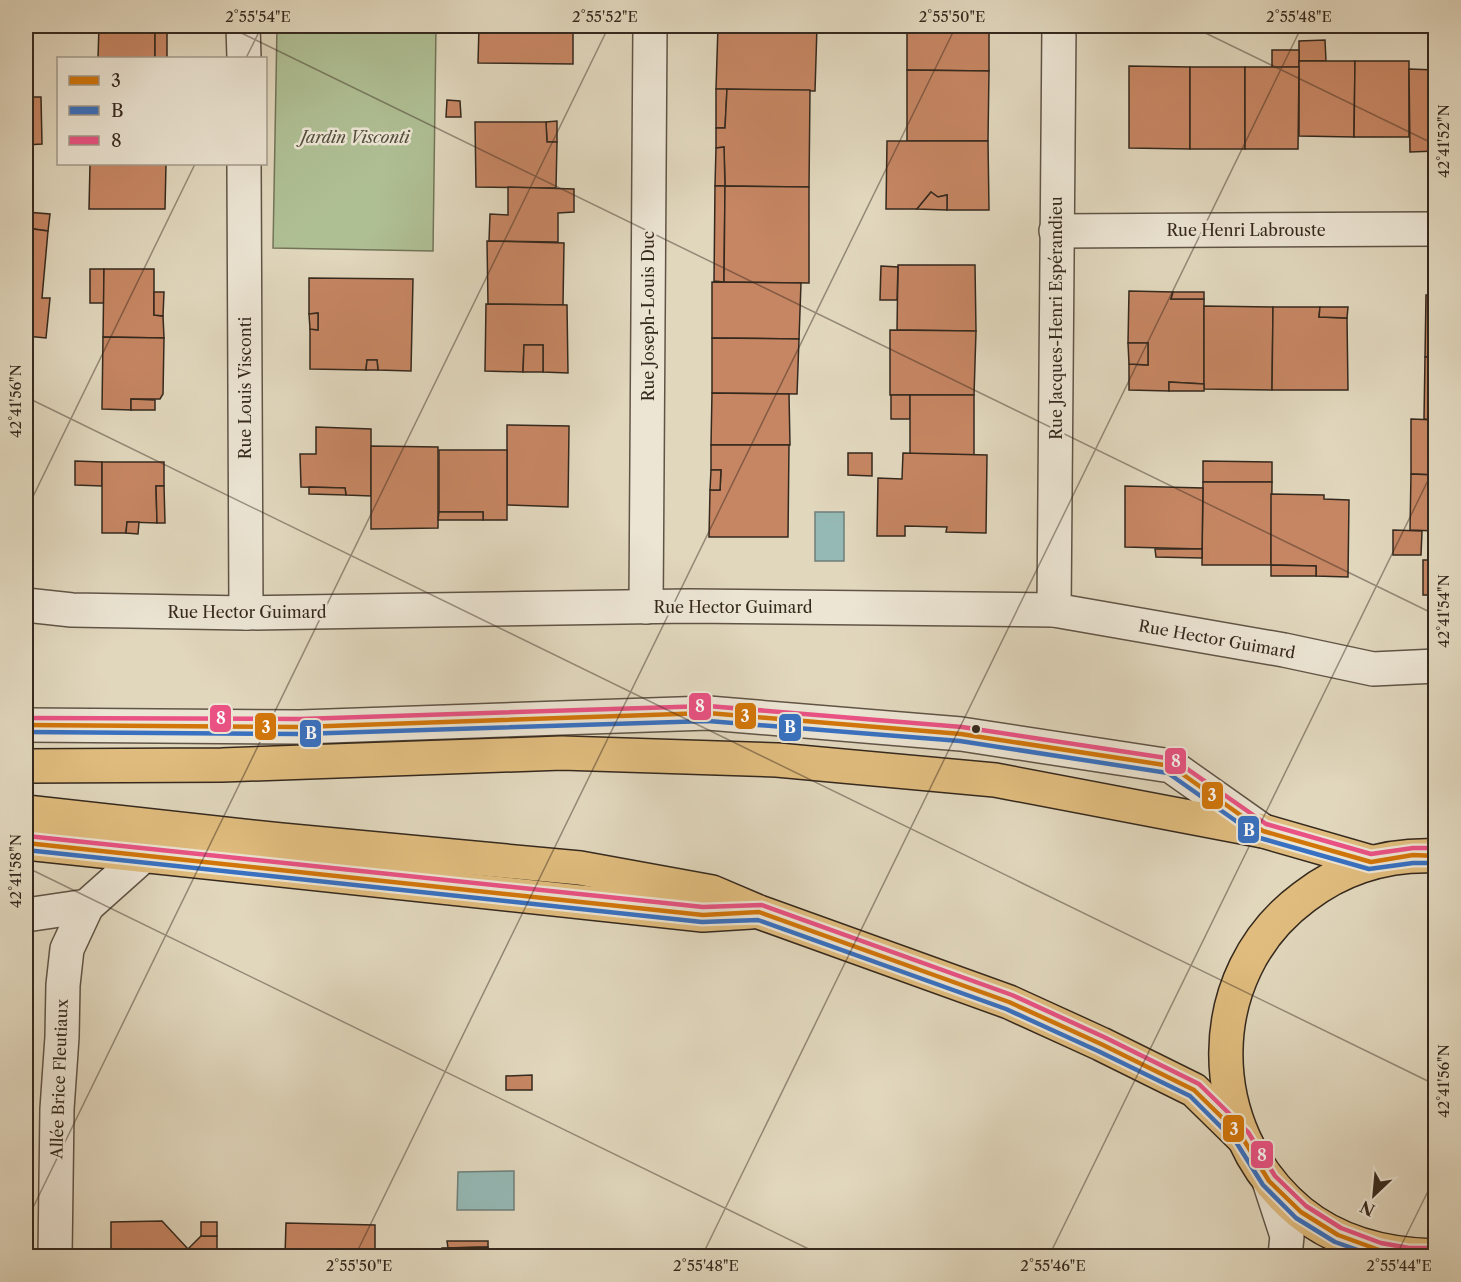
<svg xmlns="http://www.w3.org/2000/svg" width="1461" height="1282" font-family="'Libre Caslon Text',serif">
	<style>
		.green { fill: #afbf94; stroke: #727459; stroke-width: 1.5 }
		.water { fill: #95b9b5; stroke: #6f7f79; stroke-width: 1.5 }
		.building { fill: #c68663; stroke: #35291e; stroke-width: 1.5 }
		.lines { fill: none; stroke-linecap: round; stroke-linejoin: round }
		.minor-casing { stroke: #605446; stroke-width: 36 }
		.major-casing { stroke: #35291e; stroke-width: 36 }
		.minor { stroke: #ece5d4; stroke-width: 33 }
		.major { stroke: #e0bc7e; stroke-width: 33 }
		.bus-1-casing { stroke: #ece5d4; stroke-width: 9 }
		.bus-2-casing { stroke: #ece5d4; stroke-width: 9 }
		.bus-3-casing { stroke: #ece5d4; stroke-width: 9 }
		.bus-1 { stroke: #d2760a; stroke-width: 4.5 }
		.bus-2 { stroke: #3871c2; stroke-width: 4.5 }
		.bus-3 { stroke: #ea5284; stroke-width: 4.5 }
		.ticks { fill: none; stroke: #35291e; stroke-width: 1.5; stroke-opacity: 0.45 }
		.bus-dot { fill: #35291e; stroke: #ece5d4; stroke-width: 2 }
		.labels { text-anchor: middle; stroke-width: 5; stroke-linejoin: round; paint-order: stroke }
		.park-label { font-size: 16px; font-style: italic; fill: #544e3c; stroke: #ece5d4 }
		.street-label { font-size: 16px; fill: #35291e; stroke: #ece5d4 }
		.line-badge { stroke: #ece5d4; stroke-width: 2 }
		.badge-label { font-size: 16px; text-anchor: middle; font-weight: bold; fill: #fff }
		.neatline { fill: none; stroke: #35291e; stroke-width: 2 }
		.ticks-label { font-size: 15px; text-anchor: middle; fill: #35291e }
	</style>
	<rect width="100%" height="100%" fill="#e1d7bd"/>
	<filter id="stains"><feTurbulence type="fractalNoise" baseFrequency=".00333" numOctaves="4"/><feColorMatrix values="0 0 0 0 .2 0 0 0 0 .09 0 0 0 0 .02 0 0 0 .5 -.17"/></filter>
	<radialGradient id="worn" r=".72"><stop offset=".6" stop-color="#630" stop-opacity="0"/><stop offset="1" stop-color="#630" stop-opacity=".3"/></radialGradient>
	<polygon class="green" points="277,26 436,26 433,251 273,248"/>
	<g class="water">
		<rect x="815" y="512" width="29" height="49"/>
		<polygon points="514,1171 514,1210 457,1210 458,1172"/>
	</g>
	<g class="building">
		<polygon points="26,26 31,26 32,63 26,63"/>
		<polygon points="99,26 167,26 167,30 155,29 155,58 98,58"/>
		<polygon points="479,26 573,26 573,64 478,63"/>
		<polygon points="718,26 817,26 815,91 716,89"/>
		<polygon points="907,26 989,26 989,71 907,70"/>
		<polygon points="155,29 167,30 167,58 155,58"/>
		<polygon points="1325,40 1326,61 1299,61 1299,41"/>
		<polygon points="1272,50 1299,50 1299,67 1272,68"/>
		<polygon points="1299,61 1355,61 1354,137 1299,136"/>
		<polygon points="1355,61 1409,61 1409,137 1354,137"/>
		<polygon points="1129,66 1190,67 1190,149 1129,148"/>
		<rect x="1190" y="67" width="55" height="82"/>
		<polygon points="1245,67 1299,67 1298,149 1245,149"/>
		<polygon points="1409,69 1436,70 1436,151 1410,152"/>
		<polygon points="907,70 989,71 988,141 907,141"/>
		<polygon points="716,89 727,89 725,128 716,128"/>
		<polygon points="727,89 810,90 809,187 725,186 724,147 716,148 716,128 725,128"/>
		<polygon points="26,97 41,97 42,144 26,145"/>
		<polygon points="447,100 460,101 461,117 446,117"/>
		<polygon points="557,121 557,142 547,142 546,122"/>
		<polygon points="475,122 546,122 547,142 557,142 556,188 476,187"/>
		<polygon points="887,141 988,141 989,210 947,210 947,195 938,197 931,192 917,209 886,209"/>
		<polygon points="724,147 725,186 715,186 716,148"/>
		<polygon points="90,164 166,164 165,209 89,209"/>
		<polygon points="715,186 725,186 724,282 714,281"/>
		<polygon points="725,186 809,187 809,283 724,282"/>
		<polygon points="508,187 574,189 574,212 558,213 558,242 489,241 490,214 508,215"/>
		<polygon points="931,192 938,197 947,195 947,210 917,209"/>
		<polygon points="26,212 50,214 48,231 26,228"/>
		<polygon points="26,228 48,231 42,298 50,298 46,338 26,336"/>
		<polygon points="487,241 564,243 563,305 488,304"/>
		<polygon points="898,265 975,265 976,331 897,330"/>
		<polygon points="881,266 898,267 897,300 880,300"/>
		<rect x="90" y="269" width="14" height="34"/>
		<polygon points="104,269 154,269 154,315 163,316 164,338 103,337"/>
		<polygon points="309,278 413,279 411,371 378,370 377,360 367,360 366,370 310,369 310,329 318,330 318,313 309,314"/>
		<polygon points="712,282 801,283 799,339 712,338"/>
		<polygon points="1129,291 1173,292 1171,299 1204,299 1204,384 1169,382 1169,391 1129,390 1129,364 1148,365 1148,343 1128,343"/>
		<polygon points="154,292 164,292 163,316 154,315"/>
		<polygon points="1173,292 1204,292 1204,299 1171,299"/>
		<polygon points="1426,295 1436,295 1436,357 1425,357"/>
		<polygon points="486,304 567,305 568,373 543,372 543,345 524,345 523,372 485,371"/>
		<polygon points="1204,306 1273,307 1272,390 1204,389"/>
		<polygon points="1273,307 1320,307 1319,317 1347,318 1348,390 1272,390"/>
		<polygon points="1320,307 1348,307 1347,318 1319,317"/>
		<polygon points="318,313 318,330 310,329 309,314"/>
		<polygon points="890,330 976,331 974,395 890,395"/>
		<polygon points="103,337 164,338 163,394 160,399 131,399 131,410 102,409"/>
		<polygon points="712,338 799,339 797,394 712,393"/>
		<polygon points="1128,343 1148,343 1148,365 1129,364"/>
		<polygon points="524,345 543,345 543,372 523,372"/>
		<polygon points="1425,357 1436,357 1436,420 1424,419"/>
		<polygon points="367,360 377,360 378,370 366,370"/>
		<polygon points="1169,382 1204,384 1204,391 1169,391"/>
		<polygon points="712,393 789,394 790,445 711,445"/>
		<rect x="891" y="395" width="19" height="24"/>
		<polygon points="910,395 974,395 974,455 910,454"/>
		<polygon points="131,399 155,400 155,410 131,410"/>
		<polygon points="1411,419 1436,420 1436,475 1411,474"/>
		<polygon points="507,425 569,426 568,507 507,505"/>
		<polygon points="316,427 371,429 371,496 346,495 345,488 301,487 300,454 316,454"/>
		<polygon points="711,445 789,445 788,537 709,537 710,490 720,490 721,470 711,470"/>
		<polygon points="371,446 438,447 438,528 371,529"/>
		<polygon points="439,450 507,450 507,520 483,520 483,512 439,512"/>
		<polygon points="848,453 872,453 872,476 848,475"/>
		<polygon points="903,453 987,455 986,533 946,532 947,527 905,526 905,536 877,536 878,478 902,479"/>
		<polygon points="75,461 102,462 102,486 75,485"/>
		<polygon points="1203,461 1272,462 1272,482 1203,482"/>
		<polygon points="102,462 164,462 164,486 156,486 157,523 127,522 126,533 102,533"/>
		<polygon points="711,470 721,470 720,490 710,490"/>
		<polygon points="1411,474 1436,475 1436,531 1410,530"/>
		<polygon points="1203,482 1272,482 1271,565 1202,565"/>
		<polygon points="156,486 164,486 165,523 157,523"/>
		<polygon points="1125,486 1203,488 1202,549 1125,547"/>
		<polygon points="309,487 345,488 346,495 309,494"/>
		<polygon points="1271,494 1324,495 1324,499 1349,500 1348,577 1316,576 1316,566 1271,565"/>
		<polygon points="439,512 483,512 483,520 438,520"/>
		<polygon points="127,522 139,522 138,534 126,533"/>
		<polygon points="1393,530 1422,531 1421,555 1393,555"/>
		<polygon points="1434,531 1436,595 1423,595 1423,560 1434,560"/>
		<polygon points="1155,549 1202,549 1202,558 1156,557"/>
		<polygon points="1271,565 1316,566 1316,576 1271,576"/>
		<polygon points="532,1075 532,1090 506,1090 506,1076"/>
		<polygon points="162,1221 188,1249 201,1236 217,1236 217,1256 111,1256 111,1222"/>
		<rect x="201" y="1222" width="16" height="14"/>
		<polygon points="286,1223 375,1225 375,1256 285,1256"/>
		<polygon points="447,1241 488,1241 488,1247 448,1248"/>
		<polygon points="488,1247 489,1256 442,1256 442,1248"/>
	</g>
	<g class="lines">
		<defs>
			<g id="minor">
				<polyline points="243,26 244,58"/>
				<polyline points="244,164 246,613"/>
				<polyline points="1056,231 1436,229"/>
				<polyline points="26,605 72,610 246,613 689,606 1054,610 1284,650 1373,669 1436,666"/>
				<polyline points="646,607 650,26"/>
				<polyline points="1054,610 1059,26"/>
				<polyline points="26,725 300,727 708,713 961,734 1171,766 1263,831"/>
				<polyline points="26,915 87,906 143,856"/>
				<polyline points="1269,1181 1287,1236 1285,1256"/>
				<polyline points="55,1256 57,1109 62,1037 63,985 67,949 87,906"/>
			</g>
			<g id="major">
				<polyline points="26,766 222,765 562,753 777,760 995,780 1263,831 1371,862"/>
				<polyline points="26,812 281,840 580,868 712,892 759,912 1009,1002 1101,1044 1194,1090 1242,1137"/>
				<polyline points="26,843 703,915 751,912"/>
				<path d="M 1436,856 C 1387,854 1343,867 1304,897 C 1200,974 1201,1130 1300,1212 C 1338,1243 1387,1255 1436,1256"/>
			</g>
		</defs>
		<use href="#minor" class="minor-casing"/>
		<use href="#major" class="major-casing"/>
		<use href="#minor" class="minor"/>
		<use href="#major" class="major"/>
		<defs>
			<g id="bus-1">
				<polyline points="26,725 300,727 708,713 961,734 1171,766 1263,831 1371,862 1413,855 1436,856"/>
				<polyline points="26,843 703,915 759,912 1009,1002 1101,1044 1194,1090 1242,1137 1269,1181 1301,1212 1338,1235 1379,1250 1408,1255 1436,1256"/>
			</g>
			<g id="bus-2">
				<polyline points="26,732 300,734 708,721 960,741 1168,773 1260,838 1369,869 1413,863 1436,863"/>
				<polyline points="26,850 702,922 758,920 1006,1009 1098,1051 1190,1096 1236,1142 1263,1185 1296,1218 1335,1242 1375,1256"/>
			</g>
			<g id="bus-3">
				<polyline points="26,718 300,719 708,706 962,727 1173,759 1266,824 1371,854 1413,848 1436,848"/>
				<polyline points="27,836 703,907 762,905 1012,995 1104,1037 1199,1084 1248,1132 1275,1176 1306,1206 1341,1228 1381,1243 1409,1248 1436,1248"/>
			</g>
		</defs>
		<use href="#bus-1" class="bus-1-casing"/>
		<use href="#bus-2" class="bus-2-casing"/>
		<use href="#bus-3" class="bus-3-casing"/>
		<use href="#bus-1" class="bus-1"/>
		<use href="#bus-2" class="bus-2"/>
		<use href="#bus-3" class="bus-3"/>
	</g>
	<path class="ticks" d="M 227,26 L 1436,615M 1191,26 L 1436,145M 246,58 L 262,26M 26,397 L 1436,1085M 26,511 L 195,164M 26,867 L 823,1256M 26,1222 L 609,26M 355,1256 L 956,26M 702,1256 L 1302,26M 1049,1256 L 1436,464M 1396,1256 L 1436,1175"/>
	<circle class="bus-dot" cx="976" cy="729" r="5"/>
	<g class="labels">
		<g class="park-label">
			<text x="355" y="143">Jardin Visconti</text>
		</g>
		<g class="street-label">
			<text x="1246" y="236">Rue Henri Labrouste</text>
			<text transform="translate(648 316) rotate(-90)" y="6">Rue Joseph-Louis Duc</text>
			<text transform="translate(1056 318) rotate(-90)" y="6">Rue Jacques-Henri Espérandieu</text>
			<text transform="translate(245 388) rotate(-90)" y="6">Rue Louis Visconti</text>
			<text x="733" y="613">Rue Hector Guimard</text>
			<text x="247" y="618">Rue Hector Guimard</text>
			<text transform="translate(1217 639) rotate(10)" y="6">Rue Hector Guimard</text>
			<text transform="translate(59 1079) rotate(-88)" y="6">Allée Brice Fleutiaux</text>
		</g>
	</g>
	<g class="line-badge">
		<rect x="688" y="692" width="24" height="29" rx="6" fill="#ea5284"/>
		<rect x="734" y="702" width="23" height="28" rx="6" fill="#d2760a"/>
		<rect x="209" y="704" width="23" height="29" rx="6" fill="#ea5284"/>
		<rect x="254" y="712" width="23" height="29" rx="6" fill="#d2760a"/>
		<rect x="778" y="713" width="24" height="29" rx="6" fill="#3871c2"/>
		<rect x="299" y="719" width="23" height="29" rx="6" fill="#3871c2"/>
		<rect x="1164" y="747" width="23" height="28" rx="6" fill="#ea5284"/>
		<rect x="1201" y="781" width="23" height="29" rx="6" fill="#d2760a"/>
		<rect x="1237" y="815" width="23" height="29" rx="6" fill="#3871c2"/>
		<rect x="1222" y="1114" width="23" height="29" rx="6" fill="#d2760a"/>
		<rect x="1250" y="1140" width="24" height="29" rx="6" fill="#ea5284"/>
	</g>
	<g class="badge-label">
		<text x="700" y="712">8</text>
		<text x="745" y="722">3</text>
		<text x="221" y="724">8</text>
		<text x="266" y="733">3</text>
		<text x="790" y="733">B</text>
		<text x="311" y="739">B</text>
		<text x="1176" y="767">8</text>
		<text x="1212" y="801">3</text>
		<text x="1249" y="836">B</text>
		<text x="1234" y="1135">3</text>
		<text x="1262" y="1161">8</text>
	</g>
	<rect width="1461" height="1282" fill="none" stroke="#e1d7bd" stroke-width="66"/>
	<rect x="57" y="57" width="210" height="108" fill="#ece5d4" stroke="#a39a8b" stroke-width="1.5"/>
	<rect x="69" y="76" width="30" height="9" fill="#d2760a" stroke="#a39a8b" stroke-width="1.5"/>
	<text x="111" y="87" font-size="18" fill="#35291e">3</text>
	<rect x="69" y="106" width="30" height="9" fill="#3871c2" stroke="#a39a8b" stroke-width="1.5"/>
	<text x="111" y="117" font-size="18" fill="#35291e">B</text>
	<rect x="69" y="136" width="30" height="9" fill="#ea5284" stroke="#a39a8b" stroke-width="1.5"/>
	<text x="111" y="147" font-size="18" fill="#35291e">8</text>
	<g transform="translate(1374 1195) rotate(206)" stroke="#ece5d4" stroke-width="4.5" paint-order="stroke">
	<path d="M0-4.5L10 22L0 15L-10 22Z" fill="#35291e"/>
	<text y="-9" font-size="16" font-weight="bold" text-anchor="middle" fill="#35291e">N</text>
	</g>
	<rect x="33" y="33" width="1395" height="1216" class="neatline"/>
	<g class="ticks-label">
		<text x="258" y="22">2°55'54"E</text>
		<text x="605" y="22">2°55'52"E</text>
		<text x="952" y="22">2°55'50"E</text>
		<text x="1299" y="22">2°55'48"E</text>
		<text transform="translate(1444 141) rotate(-90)" y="5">42°41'52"N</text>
		<text transform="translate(16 401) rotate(-90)" y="5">42°41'56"N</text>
		<text transform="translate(1444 611) rotate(-90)" y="5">42°41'54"N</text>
		<text transform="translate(16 871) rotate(-90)" y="5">42°41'58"N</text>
		<text transform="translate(1444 1081) rotate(-90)" y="5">42°41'56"N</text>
		<text x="359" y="1271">2°55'50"E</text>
		<text x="706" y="1271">2°55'48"E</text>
		<text x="1053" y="1271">2°55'46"E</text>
		<text x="1399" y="1271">2°55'44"E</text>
	</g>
	<rect width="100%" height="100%" filter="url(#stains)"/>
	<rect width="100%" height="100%" fill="url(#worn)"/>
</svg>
